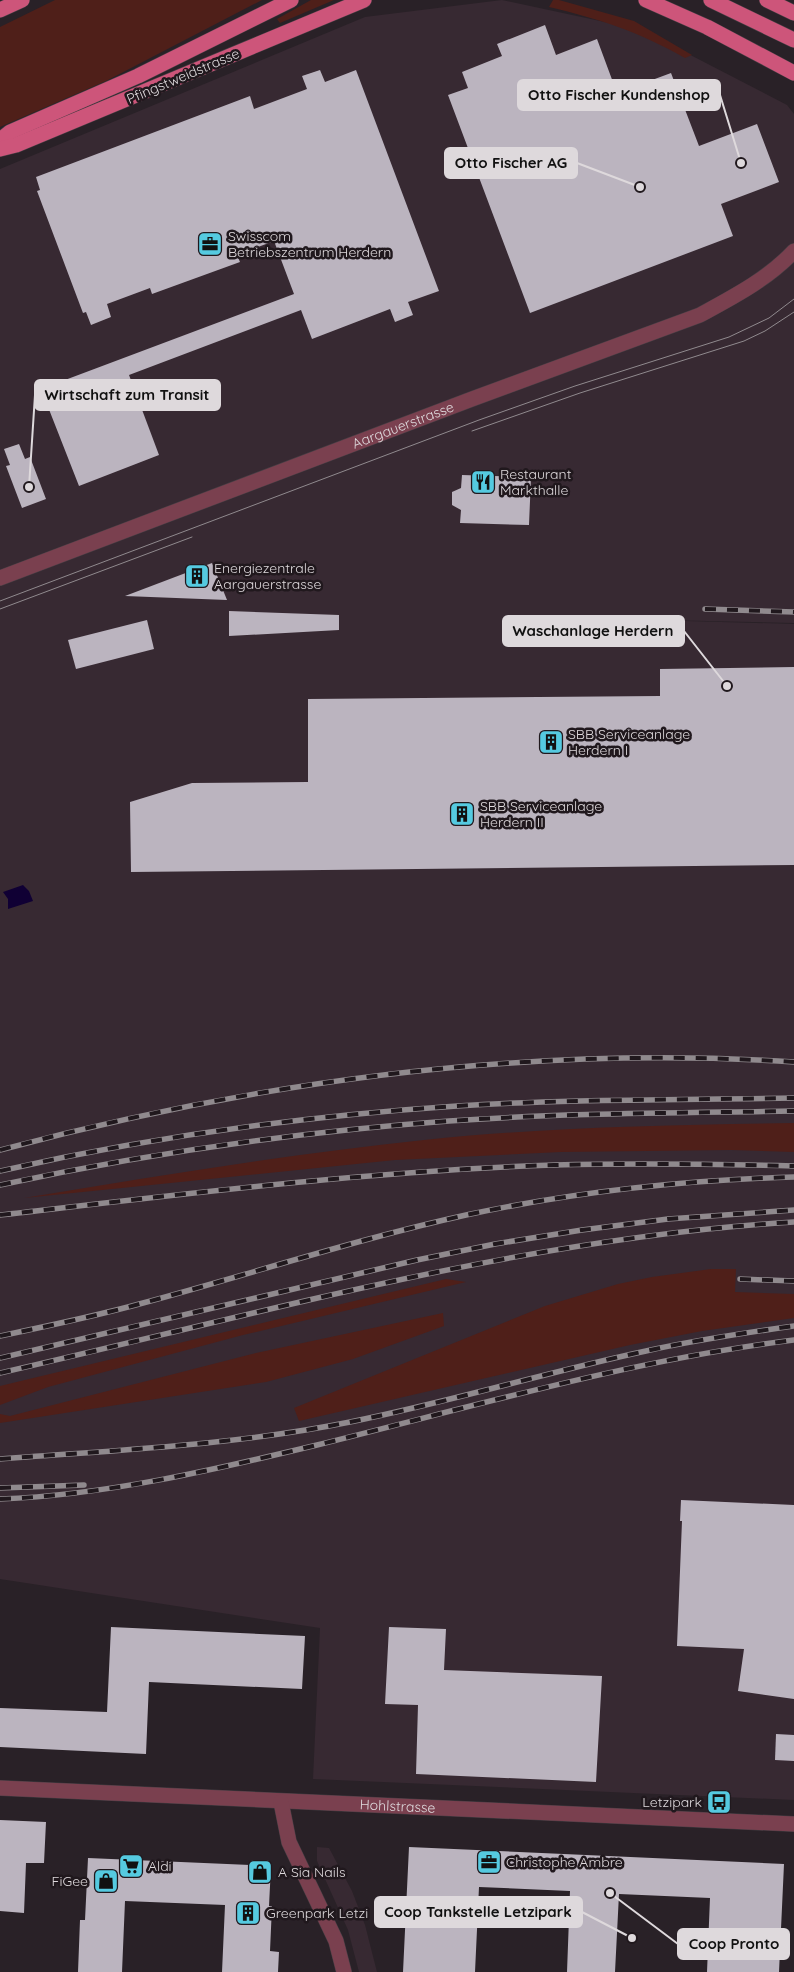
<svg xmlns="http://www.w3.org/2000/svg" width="794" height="1972" font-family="Quicksand,sans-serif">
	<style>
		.built { fill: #372932 }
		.green { fill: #4f1f19 }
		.water { fill: #100034 }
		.building { fill: #bbb4bf }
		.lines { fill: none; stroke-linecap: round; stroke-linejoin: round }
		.minor-casing { stroke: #463e44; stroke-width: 16 }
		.major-casing { stroke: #463e44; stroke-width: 16 }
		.minor { stroke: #7a404f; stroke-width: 15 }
		.major { stroke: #cd557a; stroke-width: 15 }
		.tram { stroke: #908a8e; stroke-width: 1 }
		.rail-casing { stroke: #908a8e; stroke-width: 5.5 }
		.rail { stroke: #20181d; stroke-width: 4; stroke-dasharray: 11; stroke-linecap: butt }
		.labels { text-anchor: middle; stroke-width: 5; stroke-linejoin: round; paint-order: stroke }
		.street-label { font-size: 14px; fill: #ded9dc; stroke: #20181d }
		.poi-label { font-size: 14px; fill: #ded9dc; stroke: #20181d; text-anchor: start }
		.leader { fill: none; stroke: #ded9dc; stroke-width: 2 }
		.callout-dot { fill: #ded9dc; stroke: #20181d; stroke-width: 2 }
		.callout { fill: #ded9dc; stroke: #ded9dc; stroke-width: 2 }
		.callout-label { font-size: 15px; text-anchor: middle; font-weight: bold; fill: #111 }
	</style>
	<rect width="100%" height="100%" fill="#292127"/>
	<g class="built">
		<polygon points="502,0 642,30 787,105 794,114 794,623 616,619 794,624 794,1800 313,1779 320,1628 0,1579 0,169 365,17"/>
		<polygon points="317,1847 329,1848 352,1891 365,1925 377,1972 359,1972 348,1930 317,1861"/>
	</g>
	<g class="green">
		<polygon points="55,0 262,0 106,81 0,127 0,27"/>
		<polygon points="311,0 334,0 280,23 277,19"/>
		<path d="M 553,0 L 559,0 L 634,21 L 692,55 L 685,58 C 639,32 600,19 549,7 Z"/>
		<path d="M 794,1123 L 794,1152 L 731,1150 L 561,1152 L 395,1160 L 24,1198 C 157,1176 290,1154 424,1140 C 547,1127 671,1125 794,1123 Z"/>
		<polygon points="711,1269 736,1269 735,1292 794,1294 794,1318 702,1331 630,1345 299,1421 294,1408 545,1306 618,1284 652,1277"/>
		<polygon points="446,1279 466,1282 243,1335 48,1387 0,1405 0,1386"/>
		<polygon points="443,1313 444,1326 353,1359 266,1382 0,1423 0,1414 10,1416 256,1353"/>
	</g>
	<polygon class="water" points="23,885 29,891 33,901 8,909 8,899 3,892"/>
	<g class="building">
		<polygon points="545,25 556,55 597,39 617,93 671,73 699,146 757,124 779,182 721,204 733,236 530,313 448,95 468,88 462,72 502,56 497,44"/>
		<polygon points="320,70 325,82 356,70 439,291 408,302 413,315 395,322 390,309 312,339 301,310 129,375 159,455 79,486 41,389 294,294 274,241 237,255 240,262 152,294 150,288 107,304 111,317 91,325 86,312 83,313 37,191 40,190 36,177 250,96 254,109 307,89 302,76"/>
		<polygon points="19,444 25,459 30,457 46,499 22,508 6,466 10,465 4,449"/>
		<polygon points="462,475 531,477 529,525 460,523 461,510 452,505 452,492 461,488"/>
		<polygon points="212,563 227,600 125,596"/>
		<polygon points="229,611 339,615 339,630 229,636"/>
		<polygon points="147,620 154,649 76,669 68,640"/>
		<polygon points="794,667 794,865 131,872 130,802 192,783 308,782 308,699 660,696 660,669"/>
		<polygon points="681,1500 794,1505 794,1699 738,1691 744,1649 677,1646 682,1521 680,1521"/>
		<polygon points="111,1627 305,1636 302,1689 149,1682 146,1754 0,1747 0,1708 107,1712"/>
		<polygon points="389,1627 446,1629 444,1670 602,1676 596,1782 416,1774 418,1705 385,1704"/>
		<polygon points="776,1734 794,1735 794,1761 775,1760"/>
		<polygon points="0,1820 46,1822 44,1863 26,1863 24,1913 0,1911"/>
		<polygon points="409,1847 784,1864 779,1972 707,1972 710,1898 619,1894 615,1972 567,1972 570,1891 479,1887 475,1972 403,1972"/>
		<polygon points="88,1858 271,1866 269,1906 272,1906 270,1951 279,1952 278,1972 222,1972 225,1905 125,1901 122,1972 78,1972 80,1920 85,1920"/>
	</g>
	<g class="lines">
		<defs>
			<g id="minor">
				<path id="s1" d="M 0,578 L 472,399 L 700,315 C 733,297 768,279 794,251"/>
				<path id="s2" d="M 0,1788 L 794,1824"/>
				<polyline points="281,1802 289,1842 336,1941 344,1972"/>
			</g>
			<g id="major">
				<polyline points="646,0 707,27 794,73"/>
				<polyline points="711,0 794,40"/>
				<polyline points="767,0 794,13"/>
				<polyline points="0,10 22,0"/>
				<polyline points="0,140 10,132 138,76 291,0"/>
				<polyline points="0,149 16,145 364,0"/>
			</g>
		</defs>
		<use href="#minor" class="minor-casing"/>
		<use href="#major" class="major-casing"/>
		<use href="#minor" class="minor"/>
		<use href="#major" class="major"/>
		<g class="tram">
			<polyline points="472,431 580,393 744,341 765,331 794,312"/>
			<polyline points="0,601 479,420 575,386 729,337 769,318 794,299"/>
			<polyline points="0,609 192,537"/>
		</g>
		<defs>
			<g id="rail">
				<polyline points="705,609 794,612"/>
				<path d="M 0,1150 C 259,1081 525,1045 794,1062"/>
				<path d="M 0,1171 C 150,1137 304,1116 457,1106 C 569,1099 682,1100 794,1098"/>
				<path d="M 0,1185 C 148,1153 298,1132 449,1121 C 564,1113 679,1113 794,1111"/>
				<path d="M 0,1215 C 184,1194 369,1171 554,1165 C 634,1163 714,1164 794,1166"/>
				<polyline points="740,1279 794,1281"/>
				<path d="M 0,1336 C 48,1326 96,1316 143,1303 C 251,1274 357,1239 466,1215 C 574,1192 684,1180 794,1177"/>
				<polyline points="0,1358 417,1260 495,1244 582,1230 668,1219 794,1210"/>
				<path d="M 0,1373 C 263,1313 524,1238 794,1222"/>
				<path d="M 0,1459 C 117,1450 236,1445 350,1422 C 450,1402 547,1372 646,1351 C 695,1340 744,1333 794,1326"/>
				<polyline points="0,1488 84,1485"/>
				<path d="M 0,1499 C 107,1495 213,1470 317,1445 C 475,1406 632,1360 794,1340"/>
			</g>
		</defs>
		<use href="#rail" class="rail-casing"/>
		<use href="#rail" class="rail"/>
	</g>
	<defs>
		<symbol id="office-square" viewBox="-11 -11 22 22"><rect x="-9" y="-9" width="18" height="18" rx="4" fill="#55cae0" stroke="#20181d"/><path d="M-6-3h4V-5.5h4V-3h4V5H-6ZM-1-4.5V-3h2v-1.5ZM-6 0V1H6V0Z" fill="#111"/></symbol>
		<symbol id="restaurant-square" viewBox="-11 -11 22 22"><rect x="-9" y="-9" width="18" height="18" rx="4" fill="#55cae0" stroke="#20181d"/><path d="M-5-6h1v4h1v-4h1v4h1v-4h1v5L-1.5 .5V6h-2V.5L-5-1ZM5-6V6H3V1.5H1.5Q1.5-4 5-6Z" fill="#111"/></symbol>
		<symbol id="building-square" viewBox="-11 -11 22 22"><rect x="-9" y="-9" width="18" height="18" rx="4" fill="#55cae0" stroke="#20181d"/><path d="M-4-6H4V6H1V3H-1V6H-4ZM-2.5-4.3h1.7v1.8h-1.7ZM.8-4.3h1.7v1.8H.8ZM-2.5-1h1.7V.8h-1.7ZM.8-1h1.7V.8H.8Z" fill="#111"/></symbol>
		<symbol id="bus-square" viewBox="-11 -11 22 22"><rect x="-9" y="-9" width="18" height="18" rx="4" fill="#55cae0" stroke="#20181d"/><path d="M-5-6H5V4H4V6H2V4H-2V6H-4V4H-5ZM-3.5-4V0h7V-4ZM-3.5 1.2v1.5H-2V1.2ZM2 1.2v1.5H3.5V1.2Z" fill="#111"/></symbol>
		<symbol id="supermarket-square" viewBox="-11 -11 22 22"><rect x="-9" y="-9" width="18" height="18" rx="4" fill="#55cae0" stroke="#20181d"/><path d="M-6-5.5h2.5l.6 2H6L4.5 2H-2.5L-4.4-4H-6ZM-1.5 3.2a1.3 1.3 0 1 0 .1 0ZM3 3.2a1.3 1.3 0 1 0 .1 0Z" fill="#111"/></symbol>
		<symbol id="shop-square" viewBox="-11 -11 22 22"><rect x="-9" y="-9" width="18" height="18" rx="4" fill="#55cae0" stroke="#20181d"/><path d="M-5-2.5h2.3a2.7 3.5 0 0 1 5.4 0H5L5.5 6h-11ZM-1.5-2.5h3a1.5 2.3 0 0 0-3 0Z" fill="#111"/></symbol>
	</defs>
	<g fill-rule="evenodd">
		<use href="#office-square" x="196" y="230" width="28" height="28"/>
		<use href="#restaurant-square" x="469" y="468" width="28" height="28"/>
		<use href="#building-square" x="183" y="562" width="28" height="28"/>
		<use href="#building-square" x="537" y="728" width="28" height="28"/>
		<use href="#building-square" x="448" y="800" width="28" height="28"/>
		<use href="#bus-square" x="705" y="1788" width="28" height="28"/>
		<use href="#office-square" x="475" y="1848" width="28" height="28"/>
		<use href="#supermarket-square" x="117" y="1852" width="28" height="28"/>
		<use href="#shop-square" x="246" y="1858" width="28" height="28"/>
		<use href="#shop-square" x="92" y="1867" width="28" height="28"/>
		<use href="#building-square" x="234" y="1899" width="28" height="28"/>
	</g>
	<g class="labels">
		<g class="street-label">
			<text transform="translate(183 76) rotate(-23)" y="5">Pfingstweidstrasse</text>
			<text dy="5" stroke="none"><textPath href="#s1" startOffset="431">Aargauerstrasse</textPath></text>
			<text dy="5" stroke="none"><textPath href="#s2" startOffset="398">Hohlstrasse</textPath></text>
		</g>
		<g class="poi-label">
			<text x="228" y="241">Swisscom<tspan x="228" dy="16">Betriebszentrum Herdern</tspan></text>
			<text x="500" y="479">Restaurant<tspan x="500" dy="16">Markthalle</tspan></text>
			<text x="214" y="573">Energiezentrale<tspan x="214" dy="16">Aargauerstrasse</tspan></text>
			<text x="568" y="739">SBB Serviceanlage<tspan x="568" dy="16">Herdern I</tspan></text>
			<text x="480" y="811">SBB Serviceanlage<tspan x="480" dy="16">Herdern II</tspan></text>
			<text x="702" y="1807" text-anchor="end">Letzipark</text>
			<text x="506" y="1867">Christophe Ambre</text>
			<text x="148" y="1871">Aldi</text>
			<text x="278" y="1877">A Sia Nails</text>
			<text x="88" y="1886" text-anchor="end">FiGee</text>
			<text x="266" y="1918">Greenpark Letzi</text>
		</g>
	</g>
	<path class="leader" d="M741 163L720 95M640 187L577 163M29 487L35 395M727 686L684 631M632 1938L582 1912M610 1893L678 1944"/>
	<g class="callout-dot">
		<circle cx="741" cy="163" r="5"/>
		<circle cx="640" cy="187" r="5"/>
		<circle cx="29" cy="487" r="5"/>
		<circle cx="727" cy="686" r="5"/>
		<circle cx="632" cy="1938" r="5"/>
		<circle cx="610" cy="1893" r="5"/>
	</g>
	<g class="callout">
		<rect x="518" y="80" width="202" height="30" rx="5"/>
		<rect x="445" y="148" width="132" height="30" rx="5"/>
		<rect x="35" y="380" width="185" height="30" rx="5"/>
		<rect x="503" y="616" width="181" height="30" rx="5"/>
		<rect x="375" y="1897" width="207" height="30" rx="5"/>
		<rect x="678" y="1929" width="111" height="30" rx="5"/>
	</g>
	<g class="callout-label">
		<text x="619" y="100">Otto Fischer Kundenshop</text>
		<text x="511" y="168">Otto Fischer AG</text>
		<text x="127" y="400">Wirtschaft zum Transit</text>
		<text x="593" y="636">Waschanlage Herdern</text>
		<text x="478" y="1917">Coop Tankstelle Letzipark</text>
		<text x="734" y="1949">Coop Pronto</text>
	</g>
</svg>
